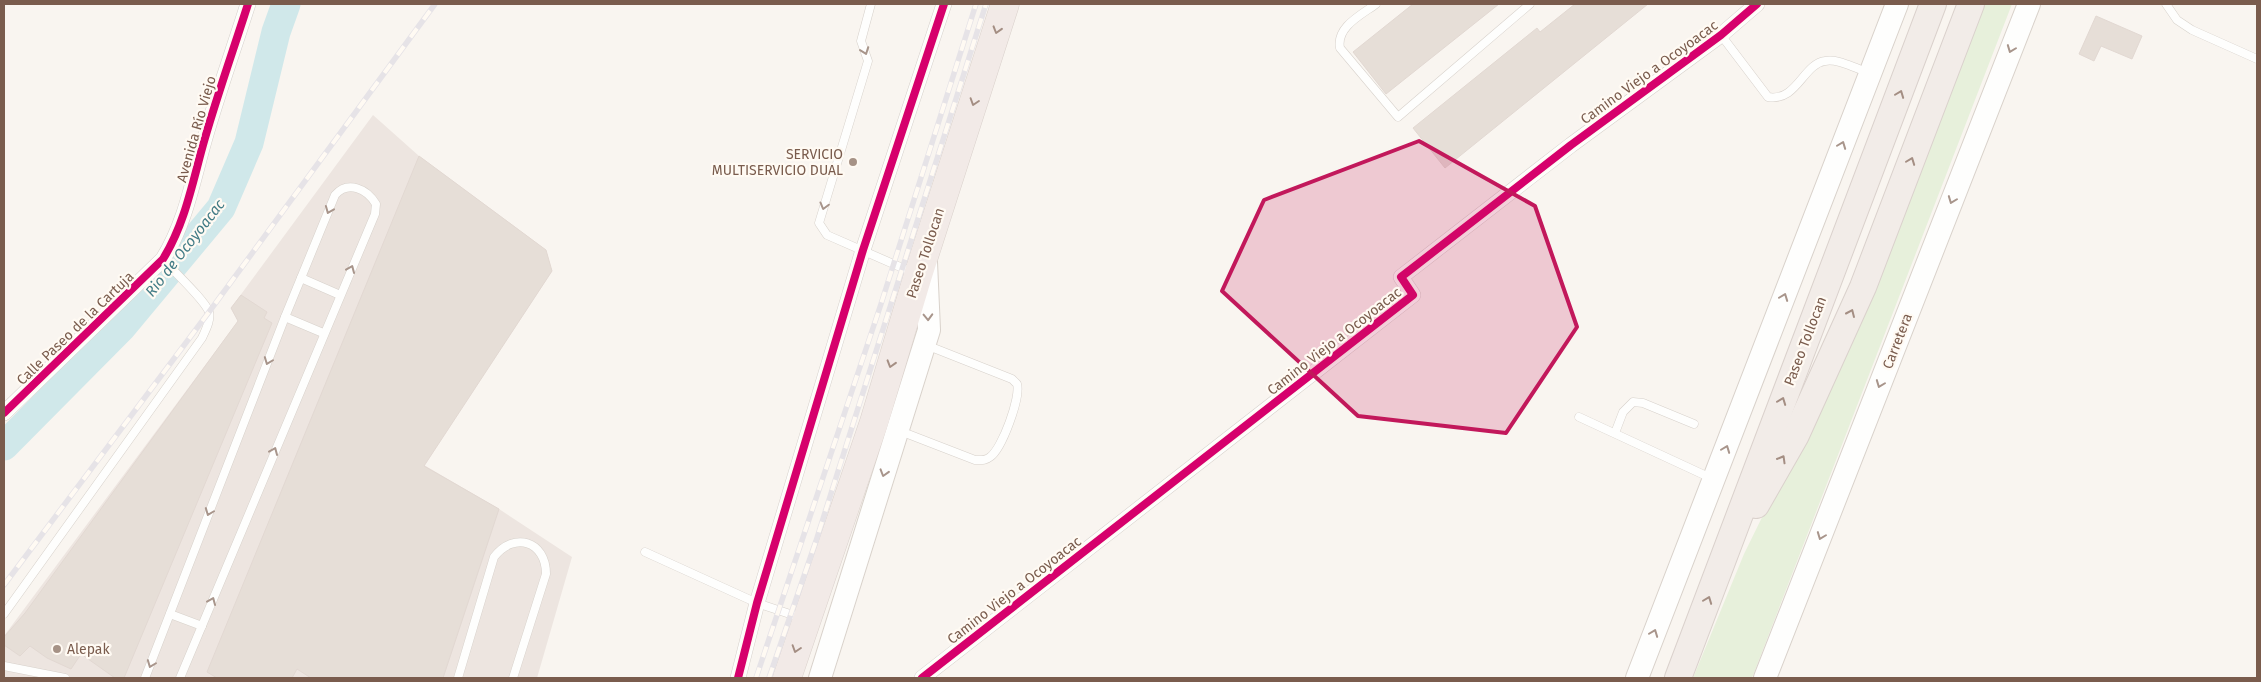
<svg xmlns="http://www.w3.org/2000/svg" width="2261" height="682" font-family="'Fira Sans',sans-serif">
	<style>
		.industrial { fill: #ede5e0 }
		.green { fill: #e7f0db }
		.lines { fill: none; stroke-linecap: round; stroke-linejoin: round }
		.river { stroke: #d0e8ea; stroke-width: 29 }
		.building { fill: #e6ded7; stroke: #e2d8d2 }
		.service-casing { stroke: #d7d1cb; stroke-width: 9 }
		.minor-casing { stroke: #d7d1cb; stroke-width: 16 }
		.secondary-casing { stroke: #d9d2cb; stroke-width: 24 }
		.trunk-casing { stroke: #dad1cc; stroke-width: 28 }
		.motorway-casing { stroke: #dad1cc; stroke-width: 29 }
		.service { stroke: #fefefd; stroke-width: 8 }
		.minor { stroke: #fefefd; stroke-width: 15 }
		.secondary { stroke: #fefefd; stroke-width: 22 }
		.trunk { stroke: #f2ece8; stroke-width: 26 }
		.motorway { stroke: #f2eae7; stroke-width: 28 }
		.rail-casing { stroke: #e6e3e7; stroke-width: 5.5 }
		.rail { stroke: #fffaf3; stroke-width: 4; stroke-dasharray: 11; stroke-linecap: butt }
		.cycleway-casing { stroke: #fffaf3; stroke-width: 11 }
		.cycleway { stroke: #d6006c; stroke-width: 8 }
		.oneway { stroke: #a48e83 }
		.oneway2 { stroke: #a8958b }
		.marked { fill: #c2185b; fill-opacity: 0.2; stroke: #c2185b; stroke-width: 4; stroke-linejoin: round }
		.poi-dot { fill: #a69286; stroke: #fffaf3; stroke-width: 2 }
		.labels { text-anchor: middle; stroke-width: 4.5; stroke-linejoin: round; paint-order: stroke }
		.street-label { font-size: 14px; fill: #7a5c4d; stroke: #fffaf3 }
		.poi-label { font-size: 14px; fill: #7a5c4d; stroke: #fffaf3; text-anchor: end }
		.water-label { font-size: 15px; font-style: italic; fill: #437c86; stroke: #fffaf3 }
	</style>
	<rect width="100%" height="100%" fill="#f9f5f0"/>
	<polygon class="industrial" points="373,115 419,156 546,250 552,271 424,465 499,509 572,557 537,678 4,678 4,636 238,321 231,308"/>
	<polygon class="green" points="1976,4 2012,4 1752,678 1693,678 1744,554 1771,499"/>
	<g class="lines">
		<polyline class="river" points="4,446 122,327 221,208 249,143 276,32 286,4"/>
	</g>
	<g class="building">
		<polygon points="1413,4 1499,4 1386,94 1353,52"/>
		<polygon points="1575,4 1648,4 1445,168 1413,128 1537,28 1540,32"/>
		<polygon points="2096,16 2142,36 2132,59 2101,46 2094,61 2079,54"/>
		<polygon points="419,156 546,250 552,271 424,466 499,509 443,678 311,678 297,669 292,678 217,678 207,672"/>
		<polygon points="241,295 267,312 264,318 272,323 124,678 115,678 81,654 71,669 47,658 30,646 20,656 4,645 4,637 25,613 238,321 231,308"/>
	</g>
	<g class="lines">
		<defs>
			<g id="service">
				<polyline points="871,4 861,41 868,61 819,223 827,235 914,273"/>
				<path d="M 1376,4 C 1361,15 1336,27 1340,48 L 1398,117 L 1530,4"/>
				<polyline points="2166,4 2177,20 2192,30 2257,59"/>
				<path d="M 1721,35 L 1768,97 C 1797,102 1803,64 1825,61 C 1836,59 1848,65 1859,69"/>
				<polyline points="301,278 340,295"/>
				<polyline points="285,317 323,333"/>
				<polyline points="1579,417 1713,479"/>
				<path d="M 900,431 L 975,460 C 981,460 985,461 990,457 C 1002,449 1021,397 1017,384 L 1012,379 L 926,345"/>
				<polyline points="1615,433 1623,412 1633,402 1643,403 1694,424"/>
				<polyline points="645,552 757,603 802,618"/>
				<path d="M 4,614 L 202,338 C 205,331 211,321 209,312 C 205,300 173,271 163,259"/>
				<polyline points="170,614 202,626"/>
				<polyline points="4,666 65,678"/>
				<path d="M 145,678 L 285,317 L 335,195 C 348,180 367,189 376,204 L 375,214 L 180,678"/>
				<path d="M 458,678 L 494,557 C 514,531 546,541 546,574 L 513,678"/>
			</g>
			<g id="minor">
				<path d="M 4,413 L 163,259 C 186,222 193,179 205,138 C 218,93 234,48 248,4"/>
				<polyline points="738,678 757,603 863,250 944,4"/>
				<polyline points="922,678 1413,295 1401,277 1571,145 1721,35 1757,4"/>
			</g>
			<g id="secondary">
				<polyline points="820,678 929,330 926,262"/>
				<polyline points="1637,678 1897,4"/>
				<polyline points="1765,678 2029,4"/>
			</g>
			<g id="trunk">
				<polyline points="1756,505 1796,435 1863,287 1971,4"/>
				<polyline points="1678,678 1933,4"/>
			</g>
			<polyline id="motorway" points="787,678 874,422 918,275 1005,4"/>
		</defs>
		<use href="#service" class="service-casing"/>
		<use href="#minor" class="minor-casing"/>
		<use href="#secondary" class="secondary-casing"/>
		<use href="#trunk" class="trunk-casing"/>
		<use href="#motorway" class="motorway-casing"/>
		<use href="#service" class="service"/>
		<use href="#minor" class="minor"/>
		<use href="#secondary" class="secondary"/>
		<use href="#trunk" class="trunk"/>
		<use href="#motorway" class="motorway"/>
		<defs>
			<g id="rail">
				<polyline points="4,585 209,312 435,4"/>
				<polyline points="756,678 881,304 976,4"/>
				<polyline points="769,678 816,541 986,4"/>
			</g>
		</defs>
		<use href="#rail" class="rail-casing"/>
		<use href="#rail" class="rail"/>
		<defs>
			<g id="cycleway">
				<path d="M 4,413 L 163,259 C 186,222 193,179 205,138 C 218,93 234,48 248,4"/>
				<polyline points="738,678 757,603 863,250 944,4"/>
				<polyline points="922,678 1413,295 1401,277 1571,145 1721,35 1757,4"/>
			</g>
		</defs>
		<use href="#cycleway" class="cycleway-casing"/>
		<use href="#cycleway" class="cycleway"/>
	</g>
	<defs><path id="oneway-chevron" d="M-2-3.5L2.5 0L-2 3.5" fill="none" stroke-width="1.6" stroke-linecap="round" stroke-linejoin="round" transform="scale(1.25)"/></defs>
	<g class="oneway">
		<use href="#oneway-chevron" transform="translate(997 30) rotate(107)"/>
		<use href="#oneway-chevron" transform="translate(1900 94) rotate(-69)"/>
		<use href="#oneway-chevron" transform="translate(974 102) rotate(108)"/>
		<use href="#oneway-chevron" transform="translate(1911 161) rotate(-69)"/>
		<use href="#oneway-chevron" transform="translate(1851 313) rotate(-66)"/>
		<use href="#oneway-chevron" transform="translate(891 364) rotate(107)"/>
		<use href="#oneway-chevron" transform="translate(1782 401) rotate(-69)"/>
		<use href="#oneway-chevron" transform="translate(1782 459) rotate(-60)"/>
		<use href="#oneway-chevron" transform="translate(1708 600) rotate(-69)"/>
		<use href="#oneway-chevron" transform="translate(796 649) rotate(108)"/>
	</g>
	<g class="oneway2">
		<use href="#oneway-chevron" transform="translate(2011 49) rotate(111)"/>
		<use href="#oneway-chevron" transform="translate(865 51) rotate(70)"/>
		<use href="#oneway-chevron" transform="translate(1842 145) rotate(-69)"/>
		<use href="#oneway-chevron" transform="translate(1952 200) rotate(111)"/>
		<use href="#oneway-chevron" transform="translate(824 206) rotate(105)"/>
		<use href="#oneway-chevron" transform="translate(329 210) rotate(112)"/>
		<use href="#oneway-chevron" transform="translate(351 269) rotate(-67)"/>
		<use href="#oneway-chevron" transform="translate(1784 297) rotate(-69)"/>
		<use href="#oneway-chevron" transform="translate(928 317) rotate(88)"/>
		<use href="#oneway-chevron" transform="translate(268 361) rotate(111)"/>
		<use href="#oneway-chevron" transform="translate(1880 384) rotate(111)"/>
		<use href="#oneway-chevron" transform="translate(1726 449) rotate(-69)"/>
		<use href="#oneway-chevron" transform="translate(274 451) rotate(-67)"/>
		<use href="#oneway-chevron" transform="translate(884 473) rotate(107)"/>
		<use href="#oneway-chevron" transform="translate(209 512) rotate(111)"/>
		<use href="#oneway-chevron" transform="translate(1821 536) rotate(111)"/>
		<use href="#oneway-chevron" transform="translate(212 601) rotate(-67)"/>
		<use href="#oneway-chevron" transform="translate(1654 633) rotate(-69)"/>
		<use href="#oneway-chevron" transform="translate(151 664) rotate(111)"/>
	</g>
	<path class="marked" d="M 1419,141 L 1535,206 L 1577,327 L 1506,433 L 1358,416 L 1222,291 L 1264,200 Z"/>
	<g class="poi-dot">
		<circle cx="853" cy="162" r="5"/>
		<circle cx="57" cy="649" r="5"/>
	</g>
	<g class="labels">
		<g class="street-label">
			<text transform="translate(1649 72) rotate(-36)" y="5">Camino Viejo a Ocoyoacac</text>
			<text transform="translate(196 129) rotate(-74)" y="5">Avenida Río Viejo</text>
			<text transform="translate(925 253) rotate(-72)" y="5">Paseo Tollocan</text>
			<text transform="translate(75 328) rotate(-44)" y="5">Calle Paseo de la Cartuja</text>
			<text transform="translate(1334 341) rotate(-38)" y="5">Camino Viejo a Ocoyoacac</text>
			<text transform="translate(1805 341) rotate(-69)" y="5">Paseo Tollocan</text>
			<text transform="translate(1897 341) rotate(-69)" y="5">Carretera</text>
			<text transform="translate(1014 590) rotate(-38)" y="5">Camino Viejo a Ocoyoacac</text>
		</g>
		<g class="poi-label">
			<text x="843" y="159">SERVICIO<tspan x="843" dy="16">MULTISERVICIO DUAL</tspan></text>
			<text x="67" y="654" text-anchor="start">Alepak</text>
		</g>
		<g class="water-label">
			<text transform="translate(185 248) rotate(-52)" y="5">Rio de Ocoyoacac</text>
		</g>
	</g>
	<rect width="2261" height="682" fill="none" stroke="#7a5c4d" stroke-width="10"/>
</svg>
